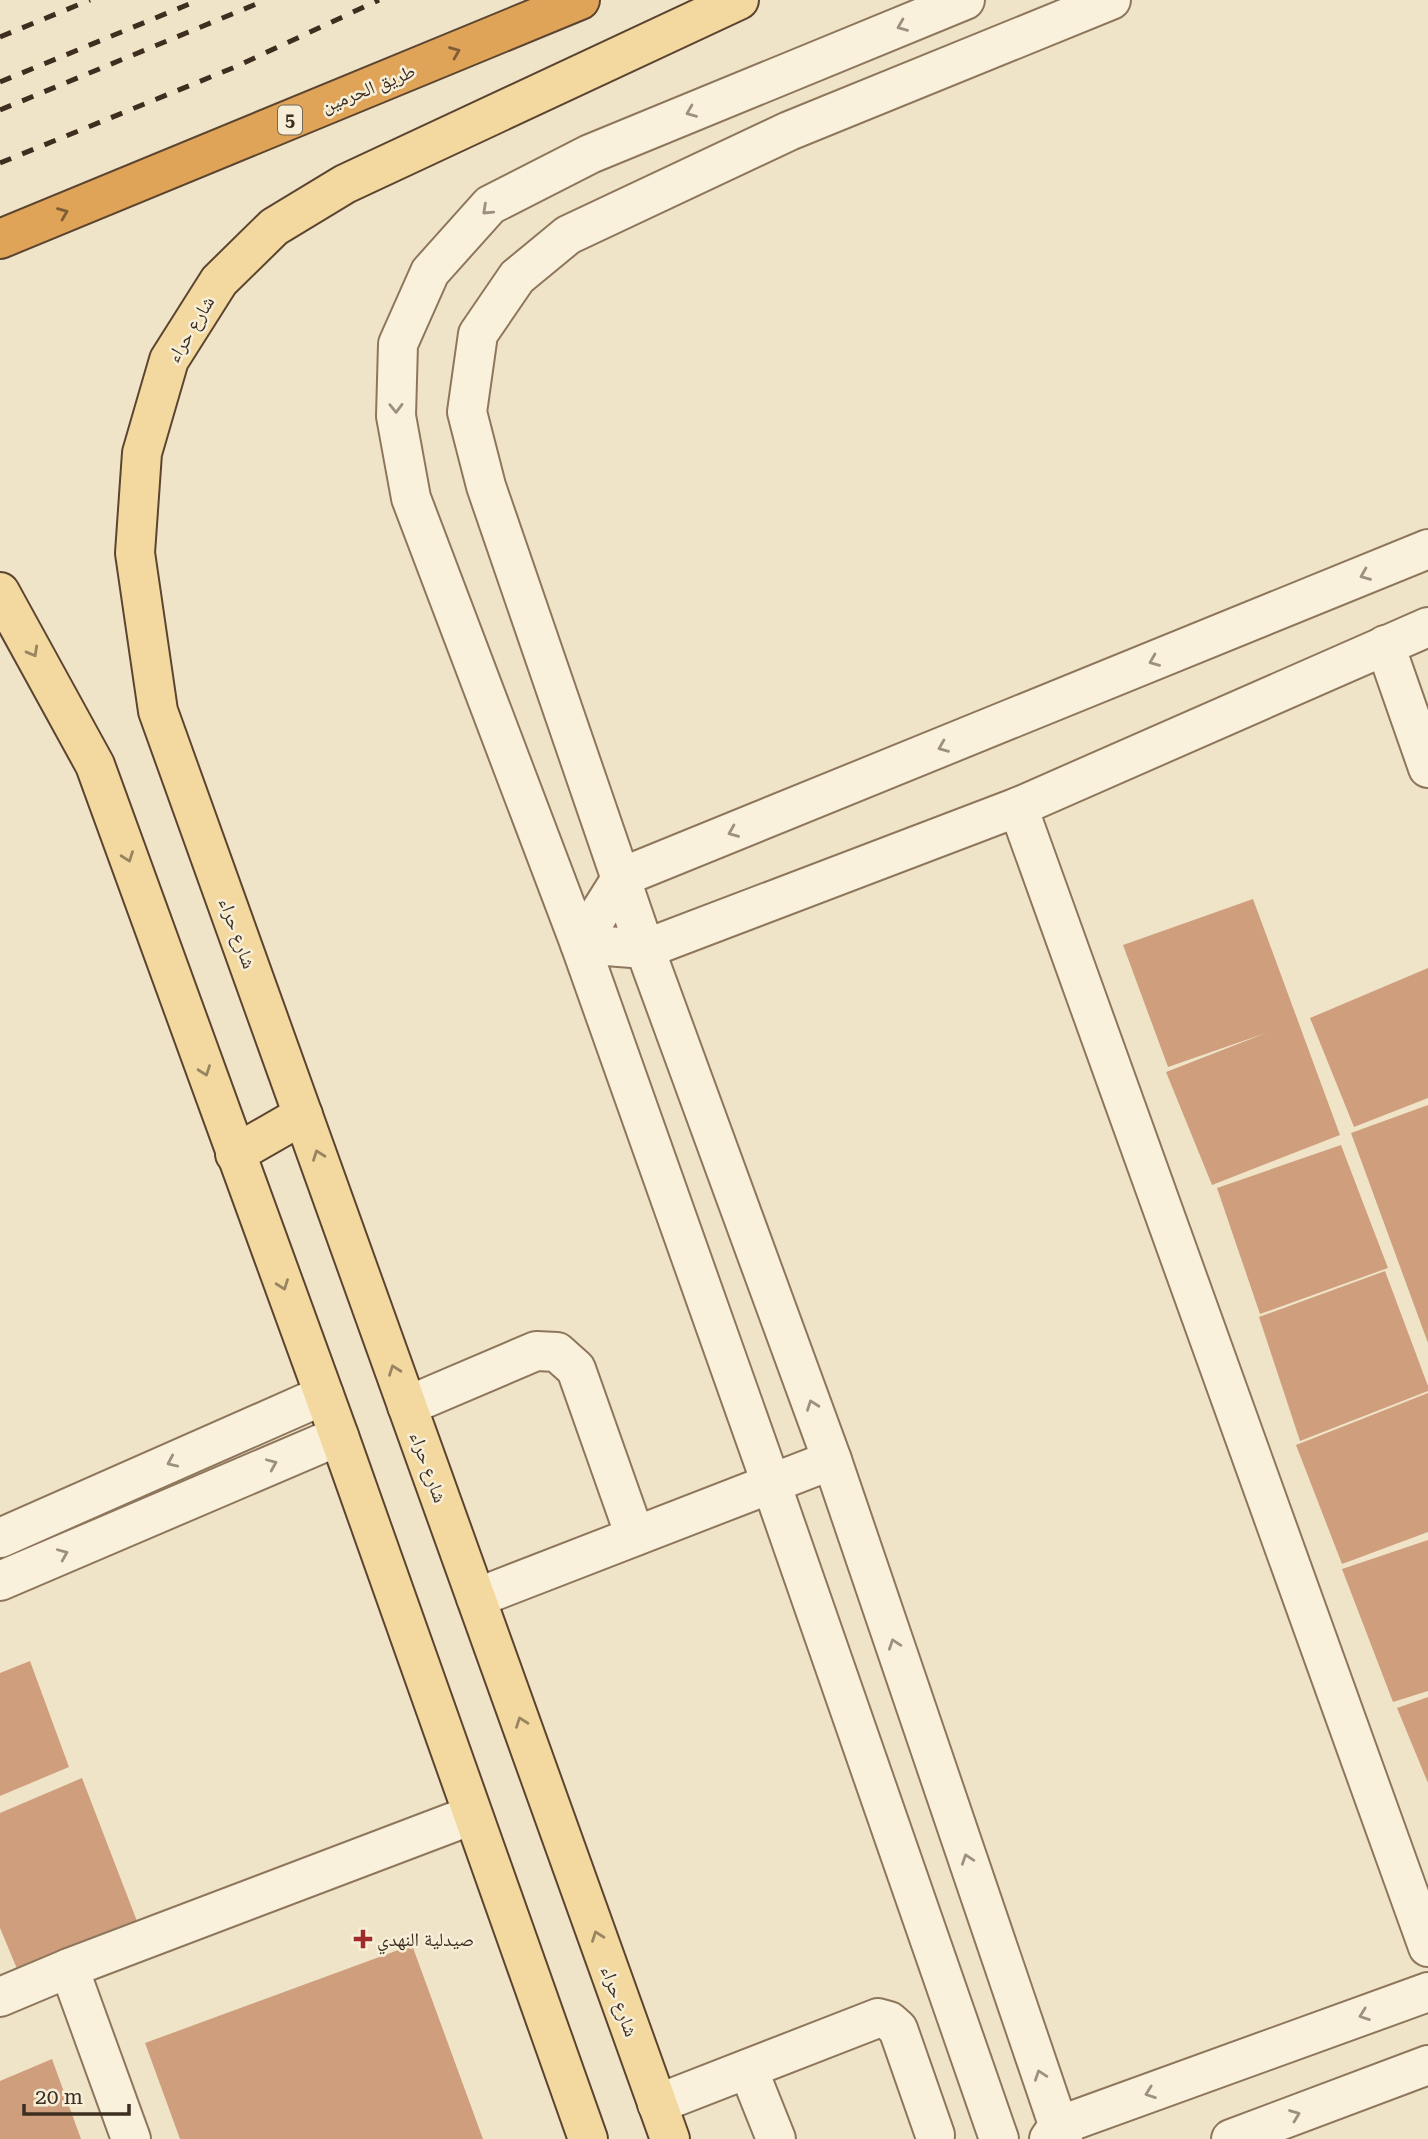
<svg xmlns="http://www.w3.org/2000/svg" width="1428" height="2139" font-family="'Roboto Serif','Noto Naskh Arabic',serif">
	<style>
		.building { fill: #cf9f7d }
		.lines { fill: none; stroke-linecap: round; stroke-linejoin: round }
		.minor-casing { stroke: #8d765c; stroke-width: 42 }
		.major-casing { stroke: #5b4430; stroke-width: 42 }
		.highway-casing { stroke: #5b4430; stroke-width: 42 }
		.minor { stroke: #faf1dc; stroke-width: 38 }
		.major { stroke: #f3d9a0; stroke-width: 38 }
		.highway { stroke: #e0a458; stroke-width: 38 }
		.rail { stroke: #3d2e20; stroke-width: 5; stroke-dasharray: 12 12; stroke-linecap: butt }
		.oneway { stroke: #9c907e }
		.oneway2 { stroke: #7e5d36 }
		.oneway3 { stroke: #988460 }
		.poi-dot { fill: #9e2a2b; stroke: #f7eed8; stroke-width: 2.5 }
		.labels { text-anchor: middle; stroke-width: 5; stroke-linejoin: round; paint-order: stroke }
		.shield { fill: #f7eed8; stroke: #756857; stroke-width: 2 }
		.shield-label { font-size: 18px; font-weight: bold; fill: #3d2e20 }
		.street-label { font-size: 19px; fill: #3d2e20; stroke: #f7eed8 }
		.poi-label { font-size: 19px; fill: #3d2e20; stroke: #f7eed8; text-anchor: start }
	</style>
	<rect width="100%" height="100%" fill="#f0e4c8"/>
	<g class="building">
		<polygon points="1253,899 1340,1135 1212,1185 1166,1072 1266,1033 1168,1067 1123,945"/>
		<polygon points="1428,968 1428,1098 1354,1127 1310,1018"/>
		<polygon points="1428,1105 1428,1343 1351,1133"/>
		<polygon points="1341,1145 1388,1268 1260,1314 1217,1188"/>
		<polygon points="1385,1271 1428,1386 1428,1391 1300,1441 1259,1317"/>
		<polygon points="1428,1393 1428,1532 1342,1564 1296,1445"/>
		<polygon points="1428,1540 1428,1691 1393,1702 1342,1569"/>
		<polygon points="30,1661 69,1767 0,1796 0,1673"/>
		<polygon points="1428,1697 1428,1783 1397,1708"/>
		<polygon points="82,1778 140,1929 20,1976 0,1928 0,1813"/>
		<polygon points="412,1945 483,2139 180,2139 145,2043"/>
		<polygon points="52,2059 81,2139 0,2139 0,2081"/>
	</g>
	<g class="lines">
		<defs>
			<g id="minor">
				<polyline points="965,0 590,154 490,205 430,272 398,344 396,416 411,498 580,944 771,1483 999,2139"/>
				<polyline points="1428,549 622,877 580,944 645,949 1018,807 1428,627"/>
				<polyline points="1385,645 1428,768"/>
				<polyline points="1018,807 1428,1947"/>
				<polyline points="407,1406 536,1351 557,1352 576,1369 635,1536"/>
				<polyline points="0,1538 324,1395"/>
				<polyline points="0,1581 339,1436"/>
				<polyline points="476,1598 832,1460"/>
				<polyline points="69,1968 131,2139"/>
				<polyline points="0,1997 69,1968 472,1815"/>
				<polyline points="748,2069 776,2139"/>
				<polyline points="657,2104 878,2018 889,2021 898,2029 935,2135"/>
				<polyline points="1049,2139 1058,2126 1428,1992"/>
				<polyline points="1063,2139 832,1460 645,949 486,486 467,412 478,334 517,277 568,235 789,131 1111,0"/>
				<polyline points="1231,2139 1428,2065"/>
			</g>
			<g id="major">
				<polyline points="0,592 95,765 339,1436 588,2139"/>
				<polyline points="235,1154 303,1115"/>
				<polyline points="670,2139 158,711 135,553 142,453 169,360 219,281 274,227 345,184 739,0"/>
			</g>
			<polyline id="highway" points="0,239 580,0"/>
		</defs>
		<use href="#minor" class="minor-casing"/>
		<use href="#major" class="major-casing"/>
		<use href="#highway" class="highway-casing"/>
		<use href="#minor" class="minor"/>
		<use href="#major" class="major"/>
		<use href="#highway" class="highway"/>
		<g class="rail">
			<polyline points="0,37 90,0"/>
			<polyline points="0,82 199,0"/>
			<polyline points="0,110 266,0"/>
			<polyline points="0,163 235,67 379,0"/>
		</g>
	</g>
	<defs><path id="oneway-chevron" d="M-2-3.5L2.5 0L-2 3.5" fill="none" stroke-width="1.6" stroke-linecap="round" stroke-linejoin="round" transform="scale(1.75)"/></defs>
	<g class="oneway">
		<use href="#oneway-chevron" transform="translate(902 26) rotate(158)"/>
		<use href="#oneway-chevron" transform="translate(691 112) rotate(158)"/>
		<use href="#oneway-chevron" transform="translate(487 210) rotate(137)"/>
		<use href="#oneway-chevron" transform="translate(396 408) rotate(89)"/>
		<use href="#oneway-chevron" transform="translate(1365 575) rotate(158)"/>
		<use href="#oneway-chevron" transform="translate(1154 661) rotate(158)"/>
		<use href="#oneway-chevron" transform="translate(943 747) rotate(158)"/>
		<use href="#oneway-chevron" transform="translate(733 832) rotate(158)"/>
		<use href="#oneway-chevron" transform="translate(812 1405) rotate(-110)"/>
		<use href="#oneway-chevron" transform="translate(172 1462) rotate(156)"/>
		<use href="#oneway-chevron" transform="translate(272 1464) rotate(-23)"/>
		<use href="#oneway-chevron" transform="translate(63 1554) rotate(-23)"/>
		<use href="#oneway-chevron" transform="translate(894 1644) rotate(-109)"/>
		<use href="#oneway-chevron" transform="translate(967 1859) rotate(-109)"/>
		<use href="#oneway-chevron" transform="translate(1364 2015) rotate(160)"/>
		<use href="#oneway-chevron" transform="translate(1040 2075) rotate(-109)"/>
		<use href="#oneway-chevron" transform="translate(1150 2093) rotate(160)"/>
		<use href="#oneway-chevron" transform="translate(1295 2115) rotate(-21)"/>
	</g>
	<g class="oneway2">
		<use href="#oneway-chevron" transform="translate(455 52) rotate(-22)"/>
		<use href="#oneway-chevron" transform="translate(63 213) rotate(-22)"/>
	</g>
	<g class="oneway3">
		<use href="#oneway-chevron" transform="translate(33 652) rotate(61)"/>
		<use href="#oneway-chevron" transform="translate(128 857) rotate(70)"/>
		<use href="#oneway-chevron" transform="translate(205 1071) rotate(70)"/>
		<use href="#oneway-chevron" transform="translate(318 1155) rotate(-110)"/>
		<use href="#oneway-chevron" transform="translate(283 1285) rotate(70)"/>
		<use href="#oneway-chevron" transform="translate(394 1370) rotate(-110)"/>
		<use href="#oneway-chevron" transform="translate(521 1722) rotate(-110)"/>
		<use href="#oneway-chevron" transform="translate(597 1936) rotate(-110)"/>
	</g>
	<path class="poi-dot" d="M359.5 1928.5h7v7h7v7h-7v7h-7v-7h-7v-7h7z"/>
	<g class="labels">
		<rect class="shield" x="278" y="105.5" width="24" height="29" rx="5"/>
		<g class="shield-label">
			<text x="290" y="126">5</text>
		</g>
		<g class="street-label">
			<text transform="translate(368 88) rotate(-22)" y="7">طريق الحرمين</text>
			<text transform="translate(190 329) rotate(-59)" y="7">شارع حراء</text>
			<text transform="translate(238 933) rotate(70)" y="7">شارع حراء</text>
			<text transform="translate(429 1467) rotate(70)" y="7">شارع حراء</text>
			<text transform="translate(620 2001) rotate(70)" y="7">شارع حراء</text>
		</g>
		<g class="poi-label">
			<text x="377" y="1946">صيدلية النهدي</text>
		</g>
	</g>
	<path d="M24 2104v10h105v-10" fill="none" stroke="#3d2e20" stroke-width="3.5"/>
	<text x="35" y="2104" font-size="21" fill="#3d2e20" stroke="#f7eed8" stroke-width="5" paint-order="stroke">20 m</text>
</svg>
